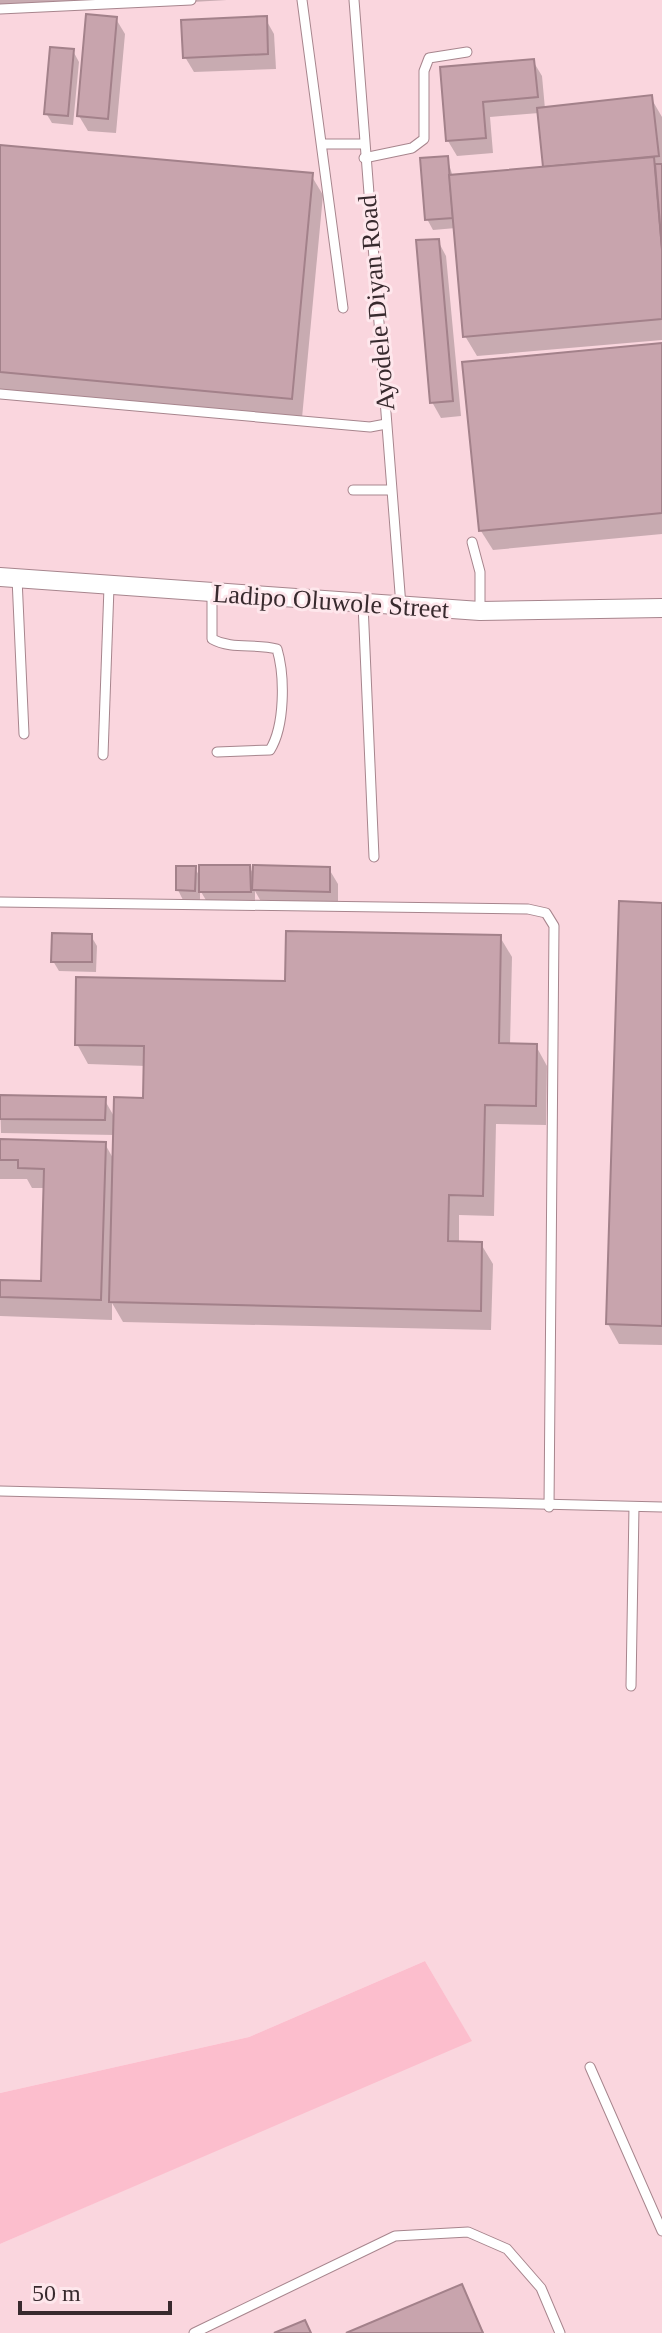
<svg xmlns="http://www.w3.org/2000/svg" width="662" height="2333" font-family="'Times New Roman',serif">
	<style>
		.built { fill: #fad6de }
		.green { fill: #fcbecd }
		.shadow { fill: #0003 }
		.building { fill: #c8a4ad; stroke: #a3818a; stroke-width: 2 }
		.lines { fill: none; stroke-linecap: round; stroke-linejoin: round }
		.service-casing { stroke: #a7858d; stroke-width: 11 }
		.minor-casing { stroke: #a7858d; stroke-width: 20 }
		.service { stroke: #fff; stroke-width: 9 }
		.minor { stroke: #fff; stroke-width: 18 }
		.labels { text-anchor: middle; stroke-width: 6; stroke-linejoin: round; paint-order: stroke }
		.street-label { font-size: 26px; fill: #382a2e; stroke: #fee7ec }
	</style>
	<rect width="100%" height="100%" fill="#fee7ec"/>
	<polygon class="built" points="0,0 662,0 662,2333 0,2333 0,2244 471,2040 425,1961 249,2037 0,2093"/>
	<polygon class="green" points="425,1961 472,2041 0,2244 0,2093 249,2037"/>
	<g class="shadow">
		<polygon points="0,0 227,0 0,13"/>
		<polygon points="265,18 274,34 276,69 194,72 185,57"/>
		<polygon points="116,19 125,34 116,133 88,131 79,116"/>
		<polygon points="73,51 79,62 73,125 52,123 46,113"/>
		<polygon points="533,61 542,76 545,109 651,98 662,117 662,340 477,356 465,336 456,228 433,230 427,219 447,158 453,177 545,169 539,113 490,117 493,153 457,156 448,141 442,68"/>
		<polygon points="0,147 311,175 323,195 302,418 0,390"/>
		<polygon points="438,241 446,256 461,416 441,418 432,402"/>
		<polygon points="662,345 662,534 493,550 481,531"/>
		<polygon points="249,867 255,876 329,869 338,884 338,907 263,905 255,891 255,902 207,902 200,890 200,900 183,900 178,890 195,868 201,879"/>
		<polygon points="662,905 662,1345 619,1344 608,1324"/>
		<polygon points="91,936 97,946 96,972 59,971 53,961"/>
		<polygon points="500,937 512,957 510,1045 536,1046 547,1066 546,1125 496,1124 494,1216 459,1215 459,1243 481,1244 493,1264 491,1330 123,1322 112,1303 112,1320 0,1316 0,1282 43,1283 46,1188 32,1188 27,1179 0,1179 0,1141 105,1144 114,1160 115,1135 1,1133 0,1097 104,1099 115,1118 145,1100 146,1066 88,1064 77,1044 287,983"/>
		<polygon points="462,2287 484,2333 351,2333"/>
	</g>
	<g class="building">
		<polygon points="86,14 117,17 108,119 77,116"/>
		<polygon points="267,16 268,54 183,58 181,20"/>
		<polygon points="50,47 74,49 68,116 44,114"/>
		<polygon points="534,59 538,97 483,102 486,138 446,141 440,67"/>
		<polygon points="652,95 659,156 543,167 537,108"/>
		<polygon points="0,145 313,173 292,399 0,372"/>
		<polygon points="448,156 453,218 425,220 420,158"/>
		<polygon points="654,157 662,249 662,319 463,337 449,175"/>
		<polygon points="655,164 662,164 662,249"/>
		<polygon points="439,239 453,401 430,403 416,240"/>
		<polygon points="662,343 662,513 479,531 462,362"/>
		<polygon points="199,865 250,865 251,892 199,892"/>
		<polygon points="253,865 330,867 330,892 252,890"/>
		<polygon points="176,866 196,866 195,891 176,890"/>
		<polygon points="619,901 662,903 662,1326 606,1324"/>
		<polygon points="286,931 501,935 499,1043 537,1044 536,1106 485,1105 483,1196 449,1195 448,1241 482,1242 481,1311 109,1302 114,1097 143,1098 144,1046 75,1045 76,977 285,981"/>
		<polygon points="52,933 92,934 92,962 51,962"/>
		<polygon points="0,1095 106,1097 105,1120 0,1119"/>
		<polygon points="0,1139 106,1142 101,1300 0,1297 0,1280 41,1281 44,1169 18,1168 18,1160 0,1160"/>
		<polygon points="462,2284 483,2333 346,2333"/>
		<polygon points="305,2320 311,2333 274,2333"/>
	</g>
	<g class="lines">
		<defs>
			<g id="service">
				<polyline points="302,0 343,308"/>
				<polyline points="354,0 401,606"/>
				<polyline points="0,9 191,0"/>
				<polyline points="322,144 363,144"/>
				<polyline points="364,158 412,148 424,139 424,71 429,58 467,52"/>
				<polyline points="0,394 370,427 386,424"/>
				<polyline points="353,490 391,490"/>
				<polyline points="472,542 480,572 480,611"/>
				<polyline points="17,578 24,734"/>
				<path d="M 212,594 L 212,639 C 232,650 255,643 277,649 C 285,676 285,726 270,750 L 217,752"/>
				<polyline points="363,604 374,857"/>
				<polyline points="103,755 109,587"/>
				<polyline points="0,902 528,909 546,913 554,926 549,1507"/>
				<polyline points="0,1491 662,1507"/>
				<polyline points="631,1686 634,1507"/>
				<polyline points="590,2067 662,2231"/>
				<polyline points="194,2333 395,2236 468,2232 507,2249 541,2288 560,2333"/>
			</g>
			<polyline id="minor" points="0,577 480,611 662,608"/>
		</defs>
		<use href="#service" class="service-casing"/>
		<use href="#minor" class="minor-casing"/>
		<use href="#service" class="service"/>
		<use href="#minor" class="minor"/>
	</g>
	<g class="labels">
		<g class="street-label">
			<text transform="translate(376 303) rotate(-95)" y="9">Ayodele Diyan Road</text>
			<text transform="translate(331 601) rotate(4)" y="9">Ladipo Oluwole Street</text>
		</g>
	</g>
	<path d="M20 2301v12h150v-12" fill="none" stroke="#382a2e" stroke-width="4"/>
	<text x="32" y="2301" font-size="24" fill="#382a2e" stroke="#fee7ec" stroke-width="6" paint-order="stroke">50 m</text>
</svg>
